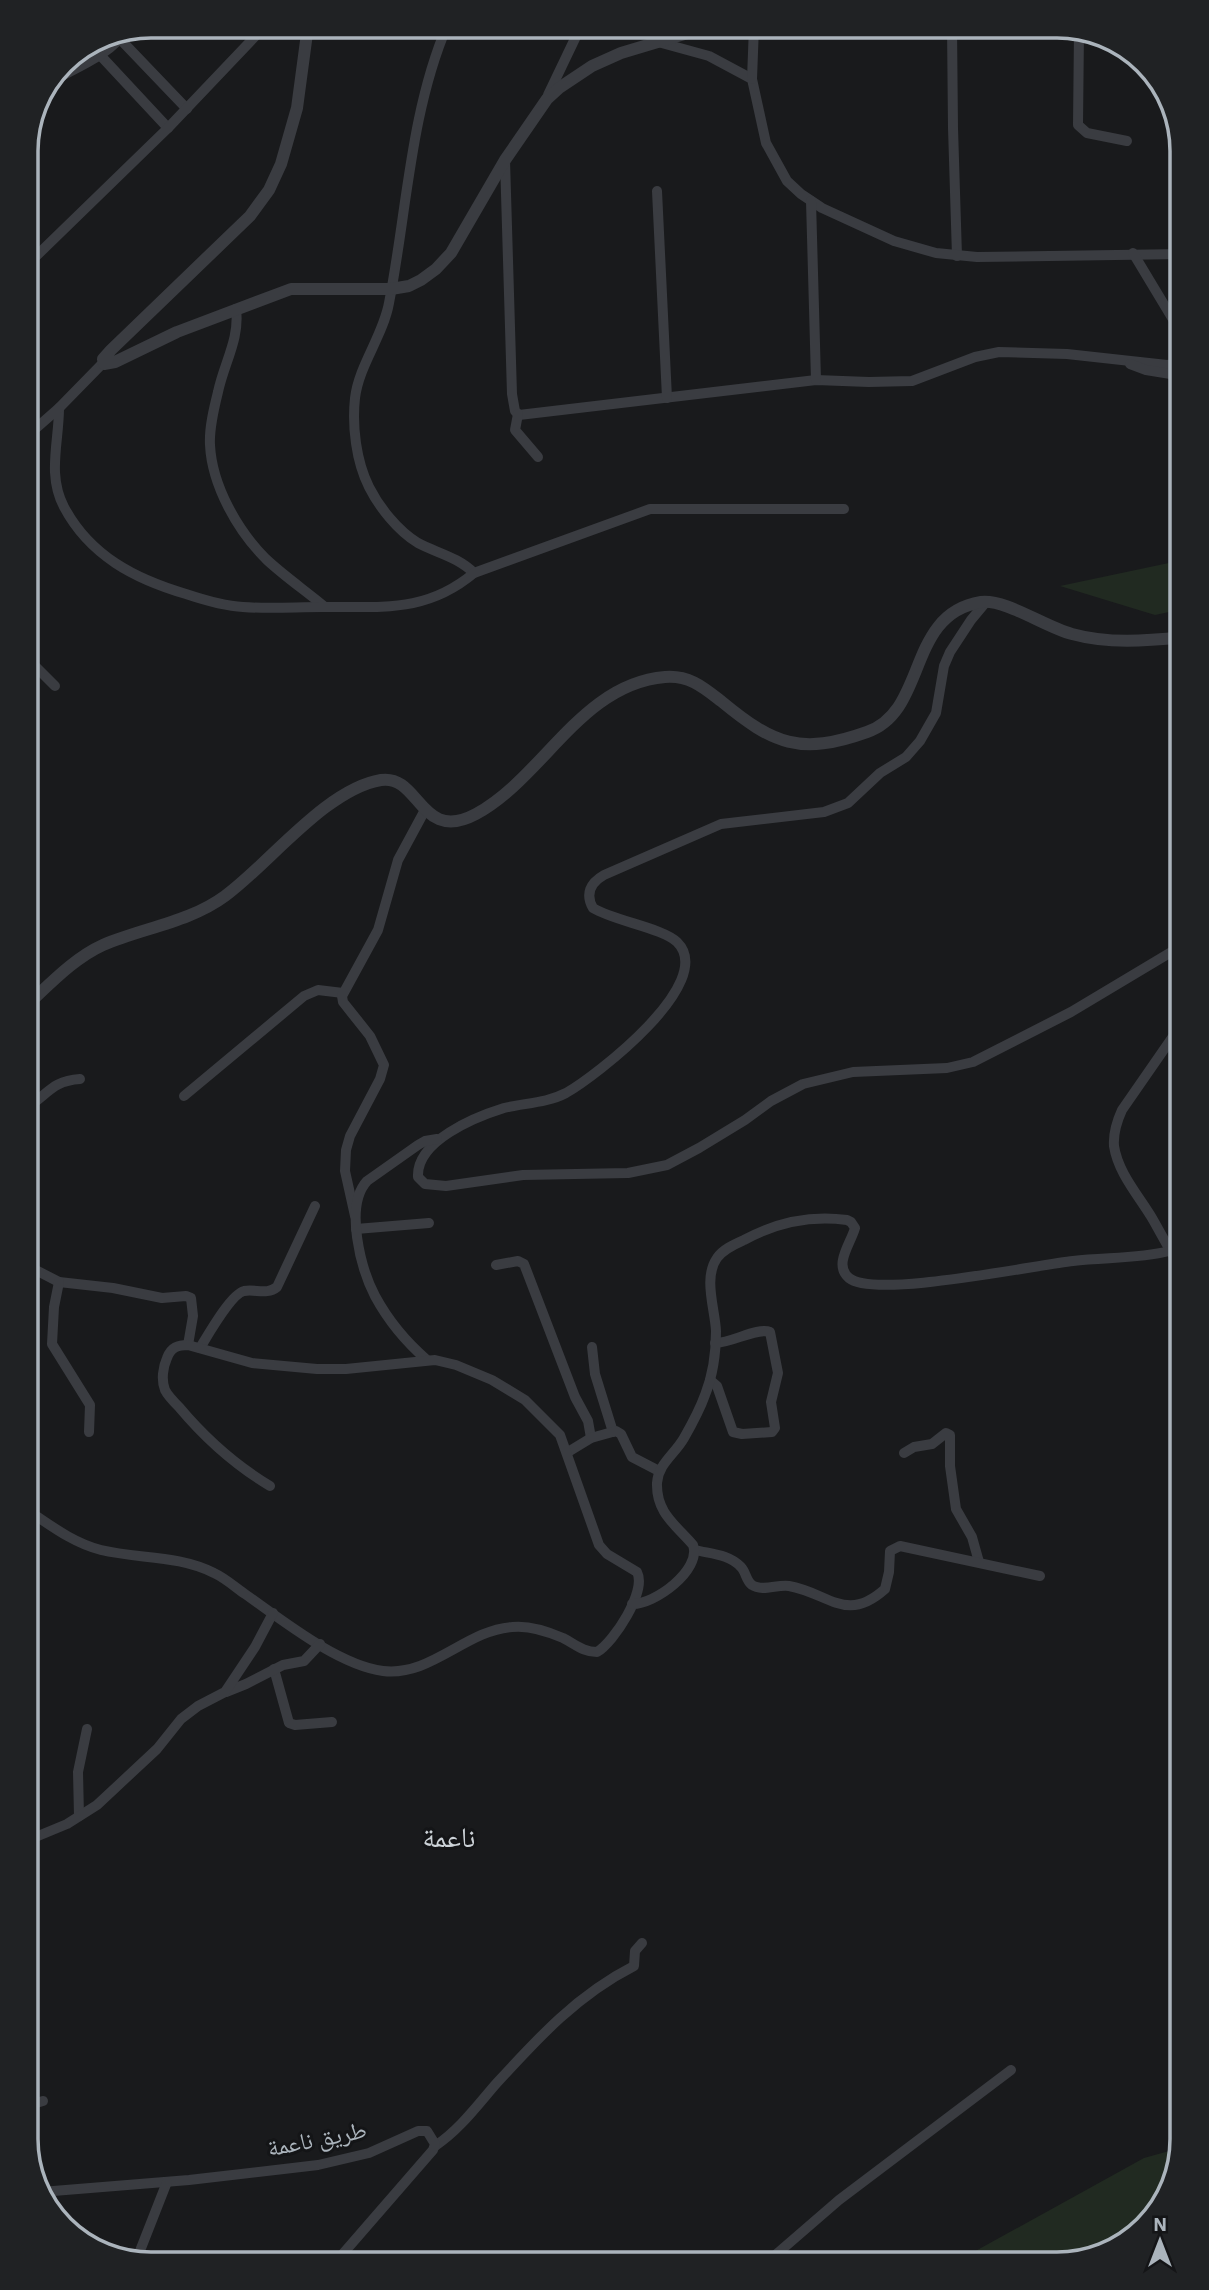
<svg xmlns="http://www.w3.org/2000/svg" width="1209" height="2290" font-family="'IBM Plex Sans','Noto Naskh Arabic',sans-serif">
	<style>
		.green { fill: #212a21 }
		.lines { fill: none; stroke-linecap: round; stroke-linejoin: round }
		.minor { stroke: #3a3c41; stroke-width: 10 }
		.tertiary { stroke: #3a3c41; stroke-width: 12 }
		.labels { text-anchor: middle; stroke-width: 6; stroke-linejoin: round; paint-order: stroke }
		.street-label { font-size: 24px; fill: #abb4bc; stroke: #141517 }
		.quarter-label { font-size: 28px; fill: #ccd2d7; stroke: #141517 }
		.rim { fill: none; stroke: #abb4bc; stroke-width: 3.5 }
	</style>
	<rect width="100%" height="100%" fill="#191a1c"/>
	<g class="green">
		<polygon points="1183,560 1183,609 1155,615 1060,586"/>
		<polygon points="1180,2148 1161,2208 1106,2254 1057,2264 952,2264 1144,2158"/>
	</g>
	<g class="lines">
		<g class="minor">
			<path d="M 447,26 C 410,113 407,211 389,303 C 383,336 359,365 355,398 C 352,426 356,461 369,487 C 379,507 398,531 418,543 C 437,553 458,557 474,573"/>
			<polyline points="952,27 953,128 957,256"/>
			<polyline points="1079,31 1078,125 1087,133 1127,141"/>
			<polyline points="120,39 187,109"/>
			<polyline points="658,42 709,56 752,79 766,143 787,181 801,194 822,208 894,241 936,253 977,257 1183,254"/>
			<polyline points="79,52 100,55 168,128"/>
			<path d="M 56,79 C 76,68 114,52 124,32"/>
			<polyline points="752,79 754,26"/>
			<polyline points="548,95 581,26"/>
			<polyline points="505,160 512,394 515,411 519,415 816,380 869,382 912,381 975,357 999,352 1067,354 1167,365 1183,363"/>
			<polyline points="657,191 667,398"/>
			<polyline points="811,201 816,380"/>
			<polyline points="1133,253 1183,336"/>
			<polyline points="26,266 168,128 265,26"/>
			<path d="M 236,309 C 240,339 224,363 218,392 C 214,408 209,428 210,445 C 212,486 238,531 266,559 C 284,576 306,591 325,607"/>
			<polyline points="1130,364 1146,370 1183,376"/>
			<path d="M 59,408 C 59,442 47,475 64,507 C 90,556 135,579 186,594 C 204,600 223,606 243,607 C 269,609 296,607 322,607 C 380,606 425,614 474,573 L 650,509 L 844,509"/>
			<polyline points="518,414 515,430 538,457"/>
			<polyline points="26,437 59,408 103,363"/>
			<path d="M 986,602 L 971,620 L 950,652 L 944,666 L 936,713 L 920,741 L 906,757 L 880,773 L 848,803 L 824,812 L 721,824 L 604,875 C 590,883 585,894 593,908 C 614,921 663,928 677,942 C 718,982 596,1076 566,1093 C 547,1103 525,1103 504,1108 C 475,1117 416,1141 418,1177 L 425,1184 L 446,1186 L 523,1175 L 628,1173 L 667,1165 L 699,1148 L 745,1120 L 771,1101 L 803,1084 L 853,1072 L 947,1068 L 973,1062 L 1071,1012 L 1183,945"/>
			<polyline points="26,657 55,686"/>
			<polyline points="184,1096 304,996 318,990 343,993"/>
			<path d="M 26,1108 C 48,1095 51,1081 80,1079"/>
			<polyline points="355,1216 345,1171 346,1150 350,1136 380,1079 384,1065 370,1036 343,1002 342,996 378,930 398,860 425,810"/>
			<polyline points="356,1229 429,1223"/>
			<polyline points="26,1265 59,1282 113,1288 162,1298 186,1296 191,1298 193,1316 188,1345"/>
			<polyline points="496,1265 518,1261 524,1264 575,1397 588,1421 591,1438"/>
			<path d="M 1183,1269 C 1170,1253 1162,1235 1152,1218 C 1139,1196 1118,1173 1114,1146 C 1113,1133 1117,1121 1122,1110 L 1183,1022"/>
			<polyline points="59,1282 54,1307 52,1344 90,1405 89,1432"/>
			<polyline points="592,1347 595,1374 613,1432"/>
			<path d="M 200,1348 C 208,1335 231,1294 244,1291 C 256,1289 267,1295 277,1287 L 315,1206"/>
			<path d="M 427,1360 C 406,1342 388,1320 375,1296 C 361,1269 344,1206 367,1181 L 418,1145 L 425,1141 L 437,1139"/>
			<path d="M 710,1380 L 717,1386 L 733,1432 L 742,1434 L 772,1432 L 775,1428 L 771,1402 L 778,1373 L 770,1332 C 757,1327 732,1343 715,1343"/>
			<polyline points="568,1452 591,1438 616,1431 621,1434 632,1457 659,1471"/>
			<polyline points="904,1453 914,1447 932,1444 946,1433 950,1435 950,1466 956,1509 972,1537 979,1562"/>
			<path d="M 26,1509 C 50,1525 73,1543 101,1550 C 139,1559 178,1555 214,1573 C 225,1578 235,1587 245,1594 C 282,1620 338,1665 383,1671 C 431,1677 466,1630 512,1627 C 529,1625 547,1631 563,1638 C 575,1644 583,1652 597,1652 C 614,1642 647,1591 637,1572 L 607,1554 L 599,1545 L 560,1435 L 525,1400 L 492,1380 L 456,1365 L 435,1360 L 346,1369 L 317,1369 L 252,1363 L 188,1345 C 178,1345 171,1347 167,1358 C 163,1367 161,1380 165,1390 C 168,1396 174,1402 179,1407 C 205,1438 235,1465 270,1486"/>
			<path d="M 695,1550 C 711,1554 729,1554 741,1567 C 746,1572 746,1581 752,1585 C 762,1592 778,1584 789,1586 C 829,1593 846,1624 885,1589 L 889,1572 L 890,1551 L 900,1546 L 1040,1576"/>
			<path d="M 632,1604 C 654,1605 702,1570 693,1545 C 676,1525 656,1513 657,1483 C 658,1464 675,1454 684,1438 C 692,1424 700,1409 705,1395 C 713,1375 716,1352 716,1331 C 715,1309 703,1278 717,1258 C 723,1249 735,1244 744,1240 C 777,1222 810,1215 847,1220 L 851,1222 L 855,1228 C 851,1243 833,1265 849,1278 C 874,1299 1035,1265 1073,1261 C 1105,1257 1138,1259 1169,1251"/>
			<polyline points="274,1669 289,1723 295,1725 332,1722"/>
			<polyline points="226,1692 246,1684 283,1665 304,1661 320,1644"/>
			<polyline points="79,1816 78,1772 87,1729"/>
			<polyline points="26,1841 67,1824 97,1805 157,1749 181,1719 198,1706 225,1692 255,1647 273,1613"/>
			<polyline points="26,2106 43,2101"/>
			<path d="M 435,2146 C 459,2130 476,2107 495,2085 C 538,2038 577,1995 634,1966 L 635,1951 L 642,1943"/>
			<polyline points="41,2192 189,2180 318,2165 369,2153 418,2131 427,2131 435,2144 433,2150 334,2264"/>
			<polyline points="136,2261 167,2182"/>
			<polyline points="765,2264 839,2200 1011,2070"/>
		</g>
		<g class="tertiary">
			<polyline points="308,26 297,108 281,164 269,190 250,216 111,350 103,359 104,364 115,362 177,332 291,289 391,289 409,286 421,280 436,269 451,253 505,160 547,99 559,88 592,66 621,53 711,26"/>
			<path d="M 26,1006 C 49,985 74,958 103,945 C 143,928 190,922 225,896 C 269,864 326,789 381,780 C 420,774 420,844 476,814 C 544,777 581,684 665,677 C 689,675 703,687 721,701 C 773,744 800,756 867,732 C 928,711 906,614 981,602 C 1006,599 1045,627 1072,634 C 1108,644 1146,641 1183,637"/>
		</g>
	</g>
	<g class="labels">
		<g class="street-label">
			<text transform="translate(317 2139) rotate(-11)" y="8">طريق ناعمة</text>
		</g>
		<g class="quarter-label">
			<text x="449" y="1847">ناعمة</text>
		</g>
	</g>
	<path d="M0 0H1209V2290H0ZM151 38H1057A113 113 0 0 1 1170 151V2139A113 113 0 0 1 1057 2252H151A113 113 0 0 1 38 2139V151A113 113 0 0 1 151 38Z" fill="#202224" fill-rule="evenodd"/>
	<path class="rim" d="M151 38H1057A113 113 0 0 1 1170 151V2139A113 113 0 0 1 1057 2252H151A113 113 0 0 1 38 2139V151A113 113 0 0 1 151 38Z"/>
	<g transform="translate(1160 2241)" stroke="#141517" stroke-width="5" paint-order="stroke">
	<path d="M0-5L12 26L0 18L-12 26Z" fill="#abb4bc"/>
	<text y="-10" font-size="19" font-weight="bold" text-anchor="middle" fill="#abb4bc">N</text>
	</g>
</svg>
